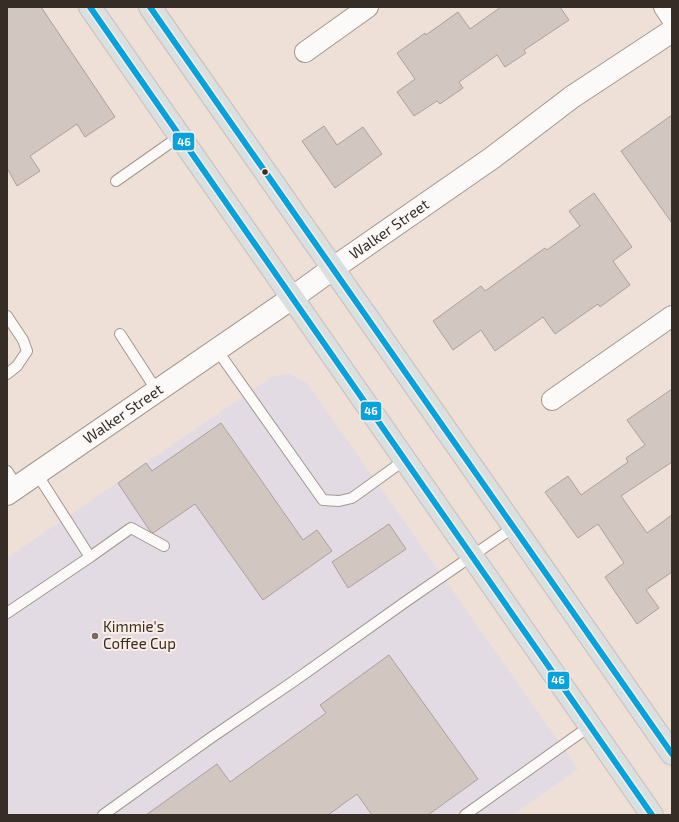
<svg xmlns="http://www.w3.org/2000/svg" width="679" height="822" font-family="'Exo 2',sans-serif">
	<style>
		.commercial { fill: #e3dbe3 }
		.building { fill: #d2c6c1; stroke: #aba09b }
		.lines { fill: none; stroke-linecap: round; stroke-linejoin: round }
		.lane-casing { stroke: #a29790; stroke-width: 12 }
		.street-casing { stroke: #a29790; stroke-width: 22 }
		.secondary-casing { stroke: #a29790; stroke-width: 24 }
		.primary-casing { stroke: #c5beba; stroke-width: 24 }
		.lane { stroke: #fcfaf9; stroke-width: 10 }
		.street { stroke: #fcfaf9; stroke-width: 20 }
		.secondary { stroke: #fcfaf9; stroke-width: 22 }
		.primary { stroke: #dae0e0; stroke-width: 22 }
		.bus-1-casing { stroke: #fdeee4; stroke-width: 9 }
		.bus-1 { stroke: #05a2de; stroke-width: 6 }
		.bus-dot { fill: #362d27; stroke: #fdeee4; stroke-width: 1.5 }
		.poi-dot { fill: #766c65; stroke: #fdeee4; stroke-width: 1.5 }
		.labels { text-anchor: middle; stroke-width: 4; stroke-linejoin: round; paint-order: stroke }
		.street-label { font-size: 15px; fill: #362d27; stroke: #fdeee4 }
		.poi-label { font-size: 15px; fill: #362d27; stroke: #fdeee4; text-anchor: start }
		.line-badge { stroke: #fdeee4; stroke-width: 1.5 }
		.badge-label { font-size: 11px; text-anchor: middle; font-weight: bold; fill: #fff }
	</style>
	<rect width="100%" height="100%" fill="#eee0d7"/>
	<polygon class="commercial" points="289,374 307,383 578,769 512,815 7,815 7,558 273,376"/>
	<g class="building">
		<polygon points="7,7 41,7 115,117 85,137 77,124 30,156 40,171 17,186 7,168"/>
		<polygon points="501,7 560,7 569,20 524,50 526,53 505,67 497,55 459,82 463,88 440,104 437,101 414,116 397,92 415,79 397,53 425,33 426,35 458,12 470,29"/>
		<polygon points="672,115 672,223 621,151"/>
		<polygon points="324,126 337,145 363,127 382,154 335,188 302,141"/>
		<polygon points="594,193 632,247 613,261 630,285 600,307 598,304 555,334 543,317 495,351 481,330 453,350 433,321 481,286 485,291 545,248 547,250 580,226 569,211"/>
		<polygon points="672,389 672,462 621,496 647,533 672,515 672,572 646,590 659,608 637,624 605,577 624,563 598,524 578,538 545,492 568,476 581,495 628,462 626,458 645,445 627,420"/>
		<polygon points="221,423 303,540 317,530 332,551 263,600 195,504 153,533 150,531 118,483 146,463 152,471"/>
		<polygon points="389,524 406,549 348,588 332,562"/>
		<polygon points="389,655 478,779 428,815 372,815 357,794 328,815 146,815 217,764 230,782 326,713 320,705"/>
	</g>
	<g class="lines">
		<defs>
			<g id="lane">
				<polyline points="116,181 180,136"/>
				<polyline points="7,316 23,340 27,351 17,366 7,374"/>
				<polyline points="120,334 157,391"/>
				<polyline points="217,350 323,500 339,501 352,498 406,459"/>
				<polyline points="7,471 18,487"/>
				<polyline points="90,557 131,528 164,546"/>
				<polyline points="7,613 90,557 37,474"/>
				<polyline points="103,815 212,737 294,681 408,600 514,527"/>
				<polyline points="465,815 590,726"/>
			</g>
			<g id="street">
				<polyline points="664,7 672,19"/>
				<polyline points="305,52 368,7"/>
				<polyline points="552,400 672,316"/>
			</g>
			<g id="secondary">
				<path id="s1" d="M 7,494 L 292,298 L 332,269 L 492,158 L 572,97 L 672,31"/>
			</g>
			<g id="primary">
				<polyline points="90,7 652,815"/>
				<polyline points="150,7 514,527 672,754"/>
			</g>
		</defs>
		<use href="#lane" class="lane-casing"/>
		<use href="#street" class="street-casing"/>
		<use href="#secondary" class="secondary-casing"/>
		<use href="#primary" class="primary-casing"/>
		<use href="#lane" class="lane"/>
		<use href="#street" class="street"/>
		<use href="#secondary" class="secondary"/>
		<use href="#primary" class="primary"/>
		<defs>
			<g id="bus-1">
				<polyline points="90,7 652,815"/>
				<polyline points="150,7 672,754"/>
			</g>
		</defs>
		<use href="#bus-1" class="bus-1-casing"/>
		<use href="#bus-1" class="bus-1"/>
	</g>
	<circle class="bus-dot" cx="265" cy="172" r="3.5"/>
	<circle class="poi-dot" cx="95" cy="636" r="4"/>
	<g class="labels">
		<g class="street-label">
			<text dy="5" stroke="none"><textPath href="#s1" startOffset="465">Walker Street</textPath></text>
			<text dy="5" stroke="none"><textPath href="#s1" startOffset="141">Walker Street</textPath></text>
		</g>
		<g class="poi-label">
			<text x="103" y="632">Kimmie's<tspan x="103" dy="17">Coffee Cup</tspan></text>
		</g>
	</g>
	<g class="line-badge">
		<rect x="172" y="132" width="23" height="19" rx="4" fill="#05a2de"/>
		<rect x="360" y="401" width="22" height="20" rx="4" fill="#05a2de"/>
		<rect x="547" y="671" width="23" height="19" rx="4" fill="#05a2de"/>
	</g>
	<g class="badge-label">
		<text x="184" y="146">46</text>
		<text x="371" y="415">46</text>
		<text x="558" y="684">46</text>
	</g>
	<rect width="679" height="822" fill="none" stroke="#362d27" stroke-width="16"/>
</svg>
